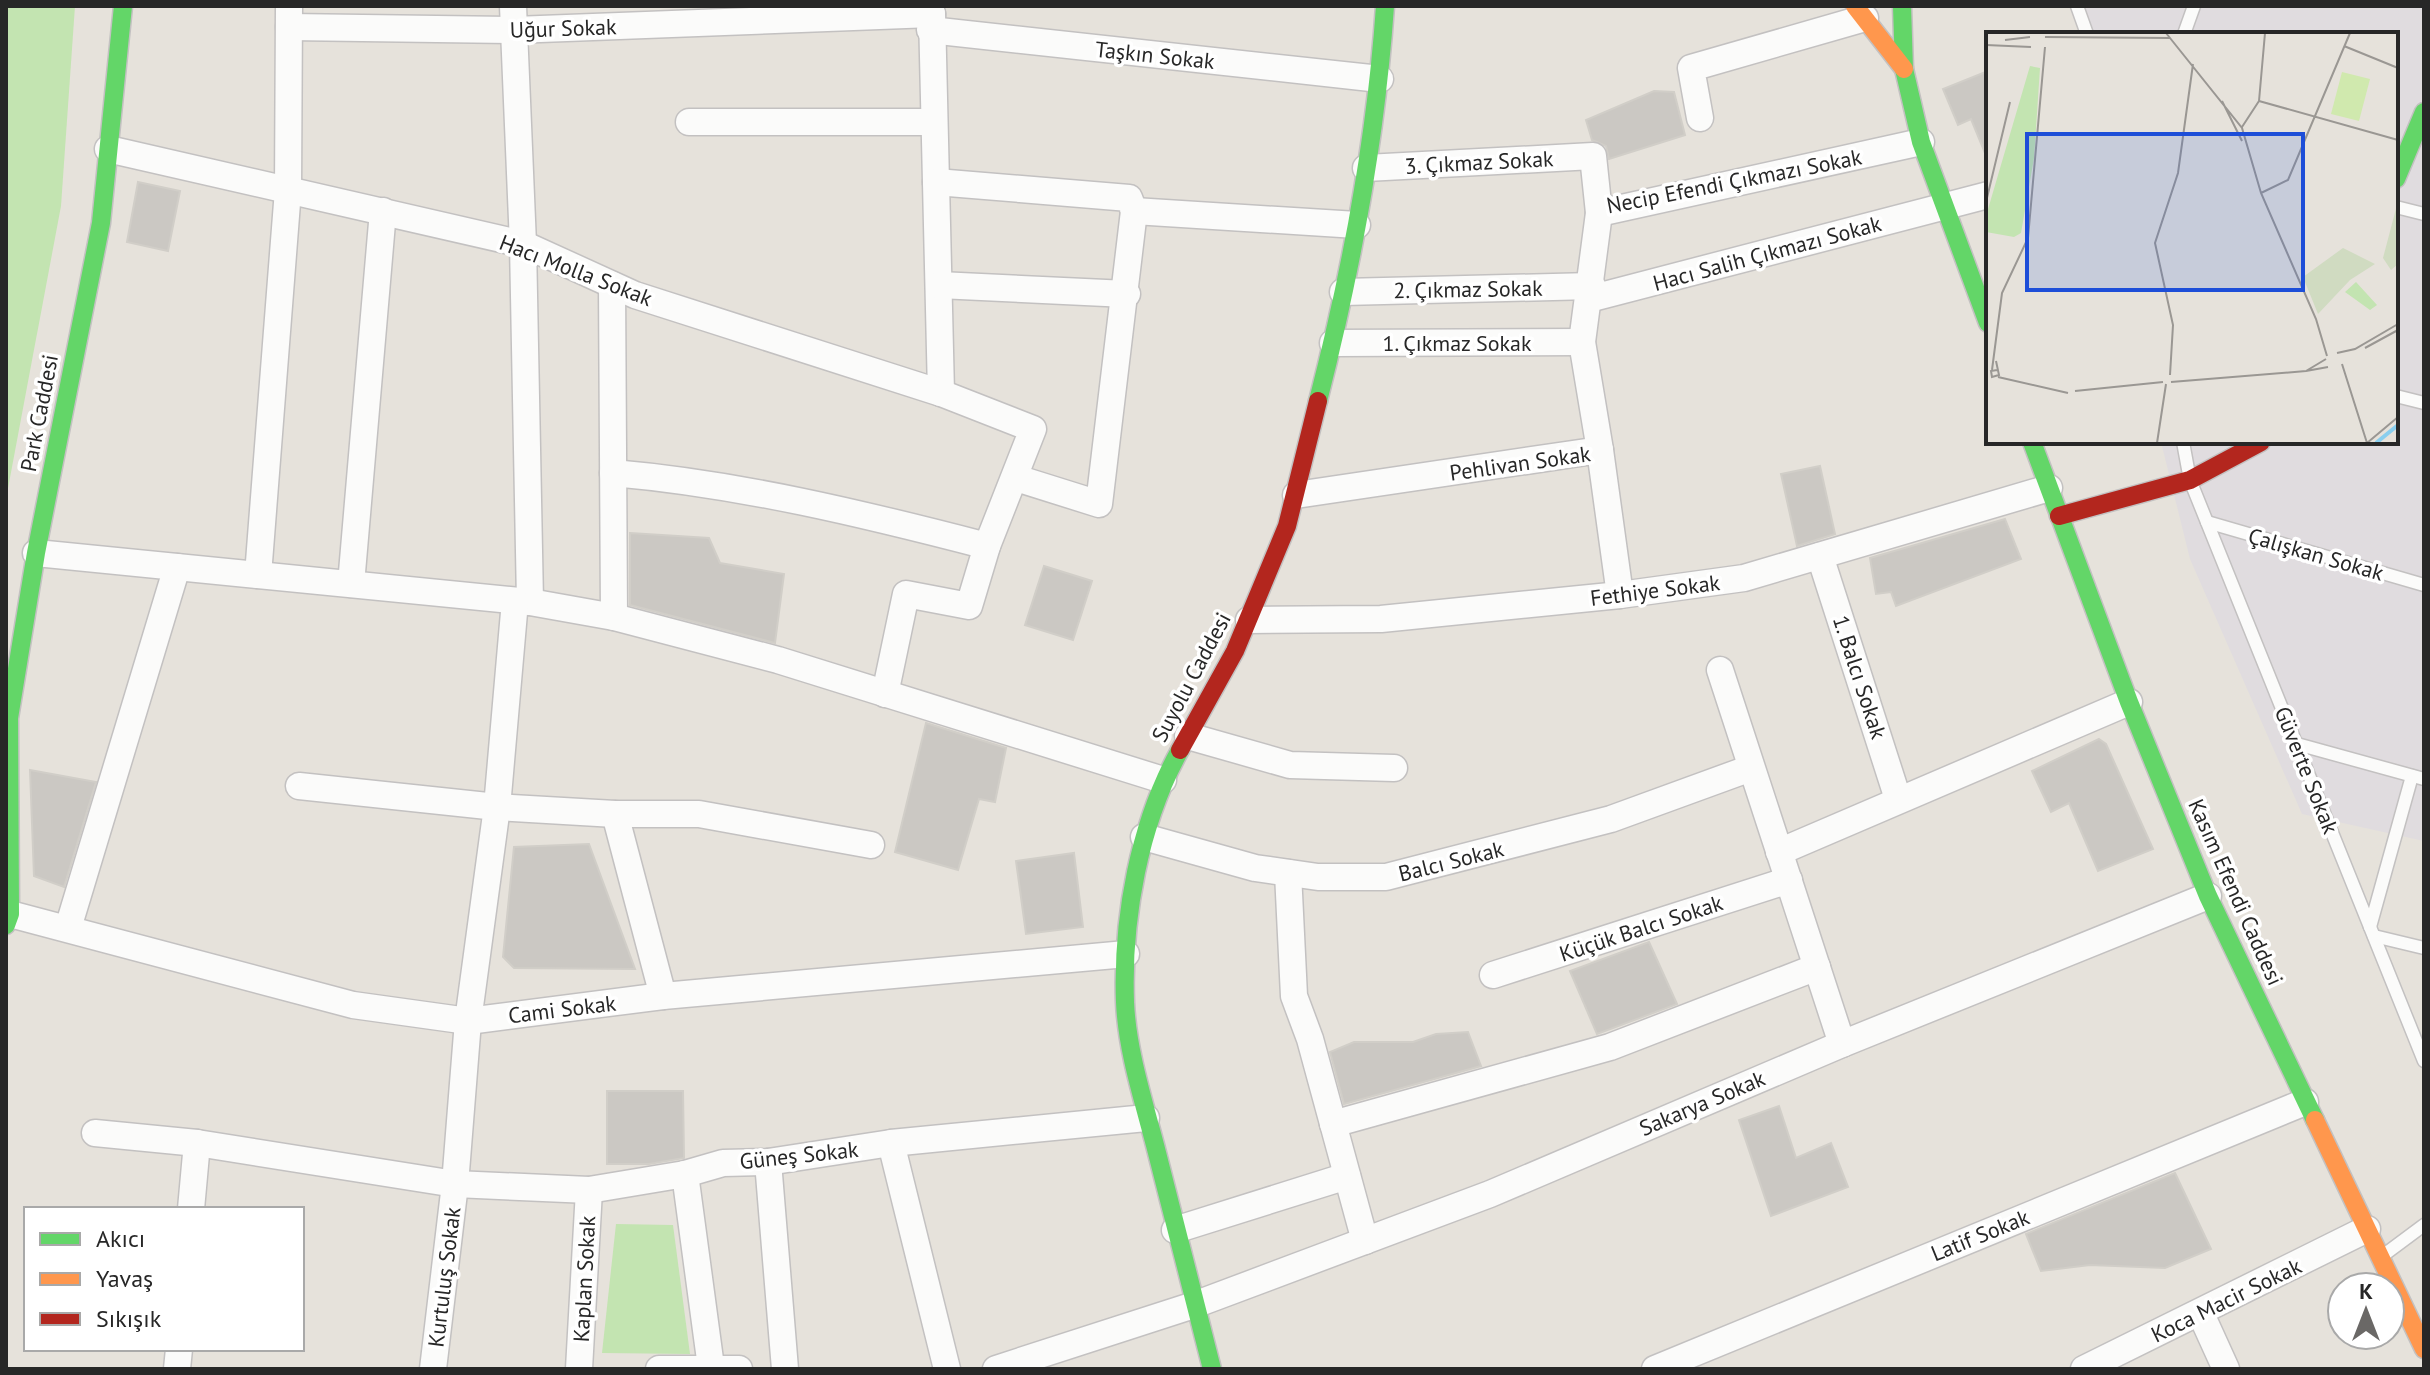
<svg xmlns="http://www.w3.org/2000/svg" width="2430" height="1375" font-family="'PT Sans',sans-serif">
	<style>
		.industrial { fill: #e0dcdf }
		.green { fill: #c3e4b1 }
		.building { fill: #cbc8c3; stroke: #d1cec8; stroke-width: 2 }
		.lines { fill: none; stroke-linecap: round; stroke-linejoin: round }
		.lane-casing { stroke: #c3c1c1; stroke-width: 15 }
		.street-casing { stroke: #c3c1c1; stroke-width: 29 }
		.fast-casing { stroke: #c3c1c1; stroke-width: 21 }
		.slow-casing { stroke: #c3c1c1; stroke-width: 21 }
		.jam-casing { stroke: #c3c1c1; stroke-width: 21 }
		.lane { stroke: #fbfbfa; stroke-width: 12 }
		.street { stroke: #fbfbfa; stroke-width: 26 }
		.fast { stroke: #63d668; stroke-width: 18 }
		.slow { stroke: #ff974d; stroke-width: 18 }
		.jam { stroke: #b3261e; stroke-width: 18 }
		.labels { text-anchor: middle; stroke-width: 7; stroke-linejoin: round; paint-order: stroke }
		.street-label { font-size: 22px; fill: #272727; stroke: #fff }
		.inset-river { fill: none; stroke: #89ceee; stroke-width: 4 }
		.inset-road { fill: none; stroke: #9a9793; stroke-width: 2 }
		.view { fill: #1d4ed8; fill-opacity: 0.15; stroke: #1d4ed8; stroke-width: 4 }
		.inset-edge { fill: none; stroke: #272727; stroke-width: 4 }
	</style>
	<rect width="100%" height="100%" fill="#e6e2db"/>
	<polygon class="industrial" points="2074,6 2424,6 2424,841 2302,814 2190,559 2161,442 2396,442 2396,34 2079,34"/>
	<g class="green">
		<polygon points="6,6 75,6 61,206 6,499"/>
		<polygon points="616,1224 673,1225 690,1354 602,1353"/>
	</g>
	<g class="building">
		<polygon points="1988,71 1988,158 1987,158 1971,119 1958,125 1943,89"/>
		<polygon points="1654,91 1674,92 1685,135 1609,159 1606,146 1592,140 1586,120"/>
		<polygon points="138,182 180,191 168,251 127,242"/>
		<polygon points="1820,466 1835,534 1797,546 1781,474"/>
		<polygon points="2005,519 2021,559 1896,606 1891,592 1876,594 1870,558"/>
		<polygon points="630,533 709,538 720,563 784,574 775,643 630,605"/>
		<polygon points="1044,566 1092,581 1073,640 1025,625"/>
		<polygon points="926,723 1006,748 995,802 979,799 958,870 895,852"/>
		<polygon points="2099,739 2106,744 2153,849 2098,871 2069,803 2051,812 2032,771"/>
		<polygon points="30,770 96,782 64,887 34,876"/>
		<polygon points="589,844 635,969 514,968 503,957 514,847"/>
		<polygon points="1074,853 1083,927 1026,934 1016,861"/>
		<polygon points="1649,942 1677,1004 1597,1034 1570,971"/>
		<polygon points="1468,1032 1481,1066 1344,1104 1330,1052 1354,1042 1413,1042 1436,1034"/>
		<polygon points="607,1091 683,1091 684,1158 649,1164 607,1164"/>
		<polygon points="1779,1106 1796,1158 1831,1143 1848,1187 1771,1216 1739,1120"/>
		<polygon points="2175,1173 2211,1249 2165,1268 2090,1265 2041,1271 2026,1234"/>
	</g>
	<g class="lines">
		<defs>
			<g id="lane">
				<polyline points="2077,6 2087,34"/>
				<polyline points="2184,34 2194,6"/>
				<polyline points="2396,207 2424,214"/>
				<polyline points="2396,396 2424,403"/>
				<polyline points="2183,442 2190,480 2424,1061"/>
				<polyline points="2207,522 2424,585"/>
				<polyline points="2297,744 2424,779"/>
				<polyline points="2370,927 2412,776"/>
				<polyline points="2374,936 2424,948"/>
				<polyline points="2385,1254 2424,1225"/>
			</g>
			<g id="street">
				<polyline points="513,6 523,244 530,602"/>
				<polyline points="932,14 941,393"/>
				<polyline points="289,27 514,30 932,14"/>
				<polyline points="930,30 1380,79"/>
				<polyline points="1700,118 1691,68 1865,18"/>
				<polyline points="689,122 934,122"/>
				<polyline points="108,149 523,244 635,295 941,393 1033,429 987,546 969,606 906,594 885,694"/>
				<polyline points="1366,168 1593,156 1599,213 1921,142"/>
				<polyline points="936,182 1129,198 1134,211 1099,504 1016,478"/>
				<polyline points="1134,211 1357,225"/>
				<polyline points="1599,213 1582,342 1600,450"/>
				<polyline points="612,285 614,617"/>
				<polyline points="939,285 1127,294"/>
				<polyline points="1343,292 1592,286"/>
				<polyline points="1589,299 1988,195"/>
				<polyline points="1333,343 1582,342"/>
				<path d="M 613,473 C 740,484 864,514 987,546"/>
				<polyline points="1296,495 1600,450 1620,595"/>
				<polyline points="36,553 530,602 614,617 778,660 1163,780"/>
				<polyline points="1820,556 1898,799"/>
				<polyline points="258,575 288,190 289,6"/>
				<polyline points="351,584 383,211"/>
				<polyline points="1249,620 1381,619 1620,595 1744,578 2049,488"/>
				<polyline points="1720,670 1842,1044"/>
				<polyline points="1188,736 1290,765 1394,768"/>
				<polyline points="299,786 497,807 615,814 699,814 871,845"/>
				<polyline points="615,814 663,996"/>
				<polyline points="1144,837 1255,868 1318,877 1386,877 1611,819 1751,768"/>
				<polyline points="1779,852 2129,702"/>
				<polyline points="1288,873 1294,996 1310,1039 1365,1241"/>
				<polyline points="10,914 353,1005 468,1021 663,996 1126,954"/>
				<polyline points="68,928 177,567"/>
				<polyline points="1493,975 1789,880"/>
				<polyline points="1333,1124 1610,1047 1817,967"/>
				<polyline points="95,1133 197,1143 455,1184 589,1190 685,1174 723,1163 768,1162 891,1143 1146,1118"/>
				<polyline points="891,1143 947,1369"/>
				<polyline points="768,1162 785,1369"/>
				<polyline points="685,1174 711,1367"/>
				<polyline points="191,1209 197,1143"/>
				<polyline points="1175,1230 1347,1176"/>
				<polyline points="2201,1314 2226,1369"/>
				<polyline points="177,1369 179,1349"/>
				<polyline points="433,1369 455,1184 468,1021 497,807 515,601"/>
				<polyline points="579,1369 589,1190"/>
				<polyline points="659,1369 739,1369"/>
				<polyline points="996,1369 1194,1305 1490,1194 1842,1044 2208,896"/>
				<polyline points="1655,1369 2305,1102"/>
				<polyline points="2084,1369 2367,1229"/>
			</g>
			<g id="fast">
				<polyline points="1902,6 1904,69 1921,142 1988,323"/>
				<polyline points="2396,179 2424,112"/>
				<path d="M 1318,401 C 1351,272 1376,139 1385,6"/>
				<polyline points="2032,442 2129,702 2208,896 2315,1120"/>
				<path d="M 1180,750 C 1139,824 1122,918 1125,1002 C 1127,1050 1143,1099 1155,1145 C 1174,1220 1193,1294 1212,1369"/>
				<polyline points="6,925 10,914 9,718 36,553 101,223 123,6"/>
			</g>
			<g id="slow">
				<polyline points="1855,6 1904,69"/>
				<polyline points="2315,1120 2424,1349"/>
			</g>
			<g id="jam">
				<polyline points="2059,516 2190,480 2261,442"/>
				<polyline points="1180,750 1235,651 1287,526 1318,401"/>
			</g>
		</defs>
		<use href="#lane" class="lane-casing"/>
		<use href="#street" class="street-casing"/>
		<use href="#fast" class="fast-casing"/>
		<use href="#slow" class="slow-casing"/>
		<use href="#jam" class="jam-casing"/>
		<use href="#lane" class="lane"/>
		<use href="#street" class="street"/>
		<use href="#fast" class="fast"/>
		<use href="#slow" class="slow"/>
		<use href="#jam" class="jam"/>
	</g>
	<g class="labels">
		<g class="street-label">
			<text transform="translate(563 28) rotate(-2)" y="8">Uğur Sokak</text>
			<text transform="translate(1155 55) rotate(6)" y="8">Taşkın Sokak</text>
			<text transform="translate(1479 162) rotate(-3)" y="8">3. Çıkmaz Sokak</text>
			<text transform="translate(1734 181) rotate(-11)" y="8">Necip Efendi Çıkmazı Sokak</text>
			<text transform="translate(1767 253) rotate(-15)" y="8">Hacı Salih Çıkmazı Sokak</text>
			<text transform="translate(576 270) rotate(21)" y="8">Hacı Molla Sokak</text>
			<text transform="translate(1468 289) rotate(-1)" y="8">2. Çıkmaz Sokak</text>
			<text x="1457" y="351">1. Çıkmaz Sokak</text>
			<text transform="translate(39 413) rotate(-79)" y="8">Park Caddesi</text>
			<text transform="translate(1520 463) rotate(-8)" y="8">Pehlivan Sokak</text>
			<text transform="translate(2316 554) rotate(16)" y="8">Çalışkan Sokak</text>
			<text transform="translate(1655 590) rotate(-7)" y="8">Fethiye Sokak</text>
			<text transform="translate(1191 677) rotate(-62)" y="8">Suyolu Caddesi</text>
			<text transform="translate(1860 677) rotate(72)" y="8">1. Balcı Sokak</text>
			<text transform="translate(2307 770) rotate(68)" y="8">Güverte Sokak</text>
			<text transform="translate(1451 861) rotate(-14)" y="8">Balcı Sokak</text>
			<text transform="translate(2236 892) rotate(66)" y="8">Kasım Efendi Caddesi</text>
			<text transform="translate(1641 928) rotate(-18)" y="8">Küçük Balcı Sokak</text>
			<text transform="translate(562 1009) rotate(-7)" y="8">Cami Sokak</text>
			<text transform="translate(1702 1103) rotate(-23)" y="8">Sakarya Sokak</text>
			<text transform="translate(799 1155) rotate(-6)" y="8">Güneş Sokak</text>
			<text transform="translate(1980 1235) rotate(-22)" y="8">Latif Sokak</text>
			<text transform="translate(444 1277) rotate(-83)" y="8">Kurtuluş Sokak</text>
			<text transform="translate(584 1279) rotate(-87)" y="8">Kaplan Sokak</text>
			<text transform="translate(2226 1300) rotate(-26)" y="8">Koca Macir Sokak</text>
		</g>
	</g>
	<g transform="translate(1986 32)">
		<rect width="412" height="412" fill="#e6e2db"/>
		<path d="M 44,34 L 54,36 L 48,126 L 35,201 L 28,205 L 0,200 L 0,184 ZM 370,250 L 391,273 L 384,278 L 359,260 Z" fill="#c3e4b1"/>
		<path d="M 412,169 L 412,232 L 405,238 L 397,226 ZM 357,216 L 389,232 L 364,248 L 332,282 L 317,245 Z" fill="#d0dbc1"/>
		<path d="M 356,40 L 384,47 L 373,89 L 345,82 Z" fill="#d0e9ae"/>
		<path class="inset-river" d="M 390,411 L 412,393"/>
		<path class="inset-road" d="M 180,1 L 256,96 L 275,161 L 330,287 L 341,324M 59,5 L 184,6M 19,8 L 44,5M 0,13 L 45,15M 358,14 L 412,36M 236,69 L 256,109M 273,69 L 412,108M 256,95 L 273,69 L 279,1M 275,161 L 302,148 L 364,1M 0,170 L 24,70M 379,316 L 412,298M 351,321 L 369,317 L 412,292M 340,327 L 320,339 L 342,335M 10,329 L 13,343 L 6,345 L 5,339 L 11,338M 356,332 L 381,411M 6,338 L 16,261 L 42,206 L 59,15M 184,343 L 187,293 L 169,211 L 192,141 L 207,32M 12,345 L 82,361M 185,350 L 320,339M 89,359 L 177,350M 171,411 L 180,352M 381,411 L 412,385"/>
		<path class="view" d="M 41,102 L 317,102 L 317,258 L 41,258 Z"/>
		<rect width="412" height="412" class="inset-edge"/>
	</g>
	<rect width="2430" height="1375" fill="none" stroke="#272727" stroke-width="16"/>
	<rect x="24" y="1207" width="280" height="144" fill="#ffffff" stroke="#a9a9a9" stroke-width="2"/>
	<rect x="40" y="1233" width="40" height="12" fill="#63d668" stroke="#a9a9a9" stroke-width="2"/>
	<text x="96" y="1247" font-size="24" fill="#272727">Akıcı</text>
	<rect x="40" y="1273" width="40" height="12" fill="#ff974d" stroke="#a9a9a9" stroke-width="2"/>
	<text x="96" y="1287" font-size="24" fill="#272727">Yavaş</text>
	<rect x="40" y="1313" width="40" height="12" fill="#b3261e" stroke="#a9a9a9" stroke-width="2"/>
	<text x="96" y="1327" font-size="24" fill="#272727">Sıkışık</text>
	<g transform="translate(2366 1311)"><circle r="38" fill="#ffffff" stroke="#a9a9a9" stroke-width="2"/>
	<path d="M0-6L14 30L0 20L-14 30Z" fill="#6a6866"/>
	<text y="-12" font-size="22" font-weight="bold" text-anchor="middle" fill="#272727">K</text>
	</g>
</svg>
